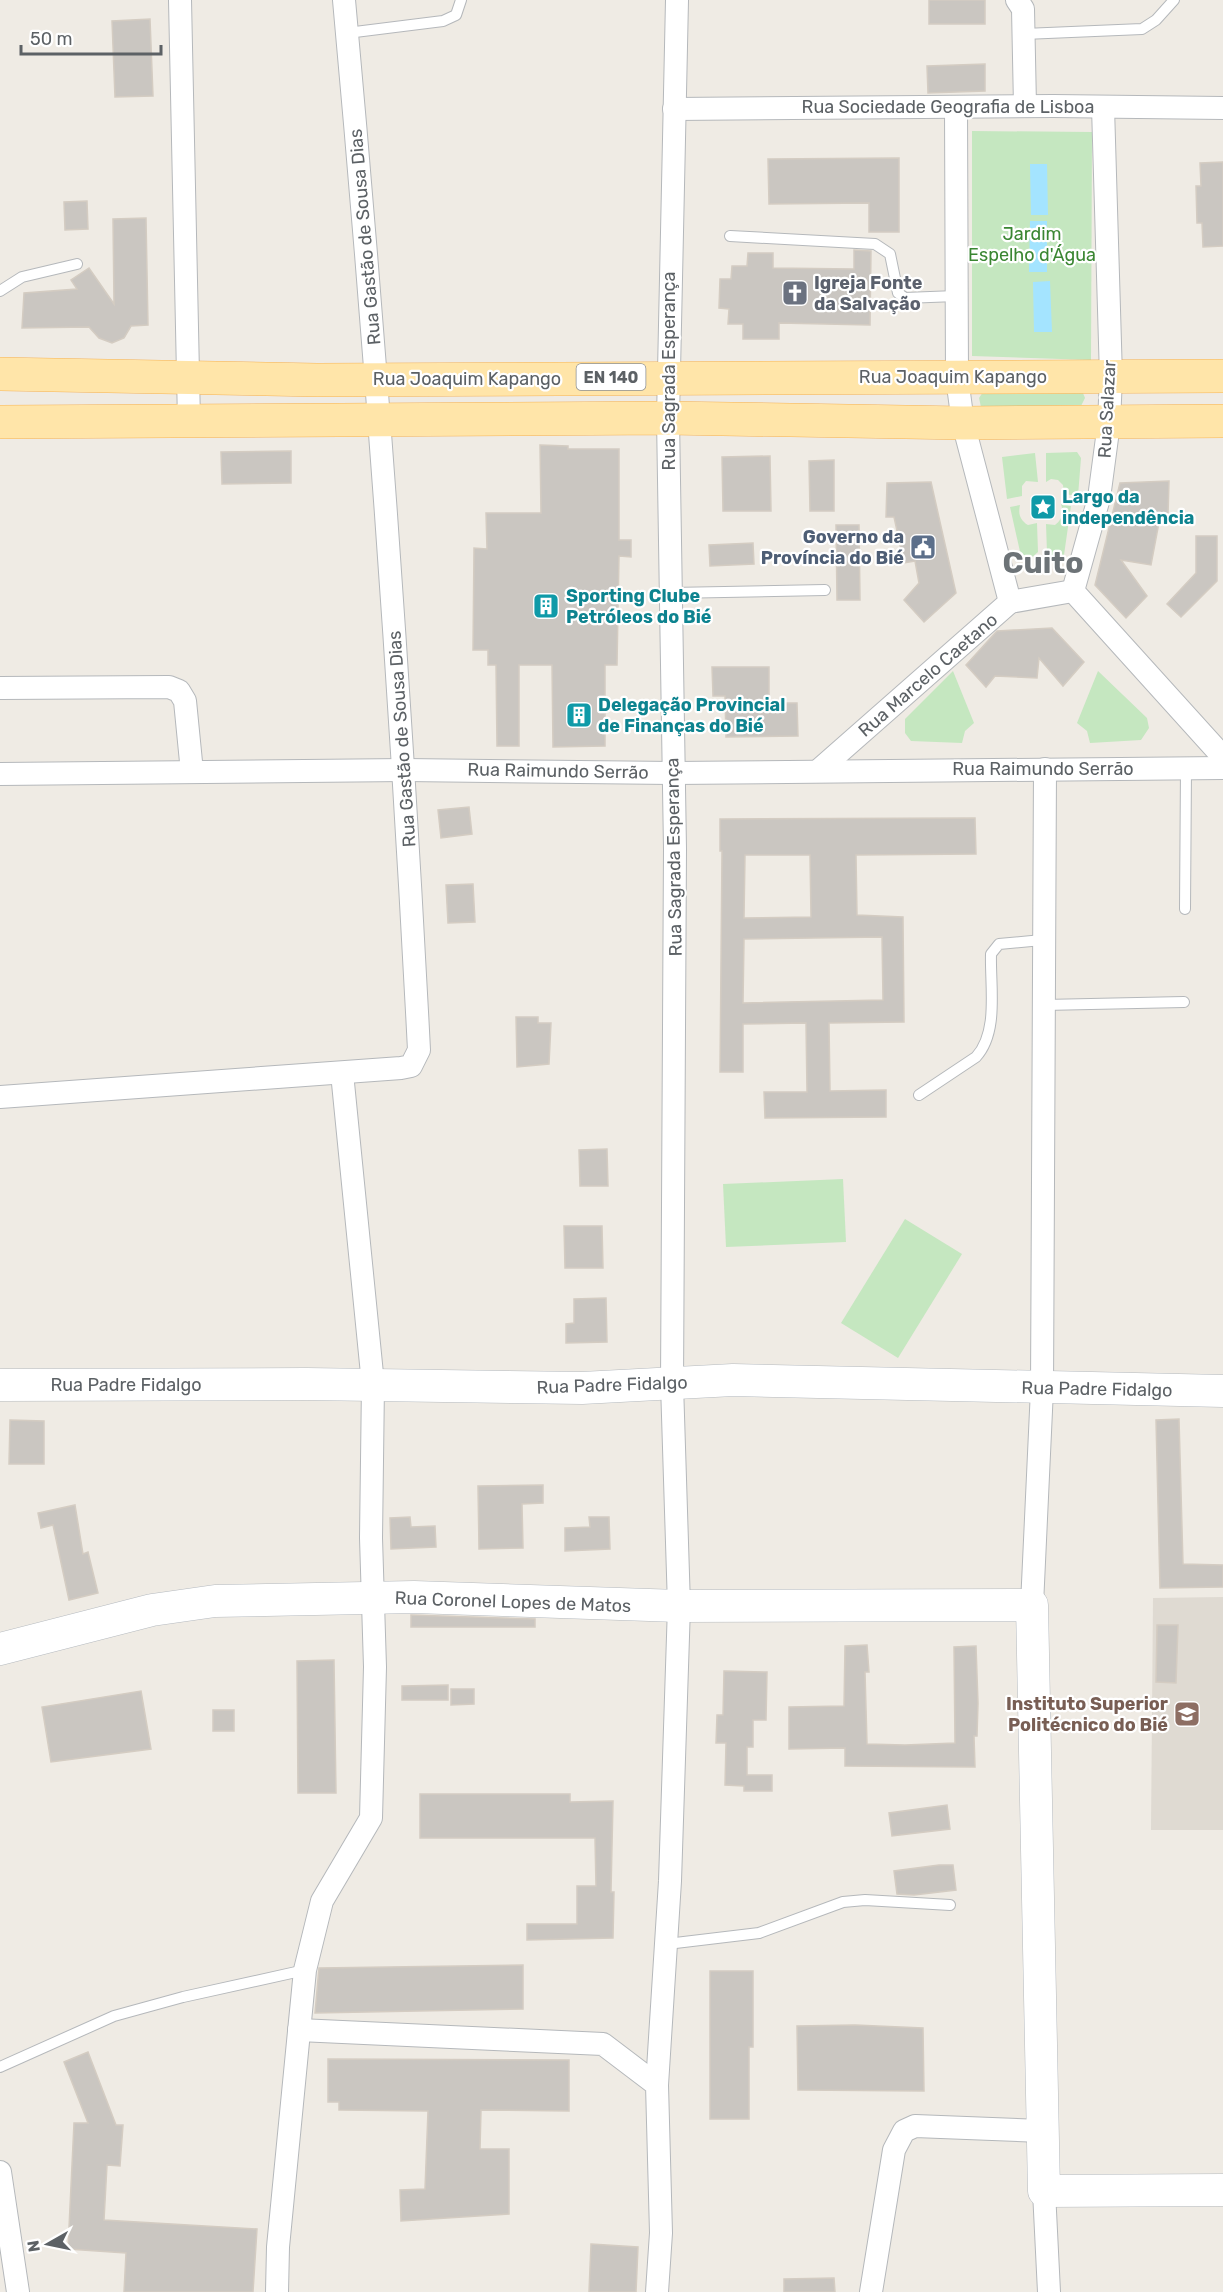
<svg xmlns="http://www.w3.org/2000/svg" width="1223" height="2292" font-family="Rubik,sans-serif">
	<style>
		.education { fill: #dfdad2 }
		.green { fill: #c5e7c0 }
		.water { fill: #a4e4ff }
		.building { fill: #cac6c1; stroke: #d4ccc2; stroke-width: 1.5; fill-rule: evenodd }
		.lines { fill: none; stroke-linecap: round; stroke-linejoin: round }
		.lane-casing { stroke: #b5b8bb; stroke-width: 12 }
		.street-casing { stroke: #b5b8bb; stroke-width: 24 }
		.secondary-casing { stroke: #b5babf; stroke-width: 33 }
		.primary-casing { stroke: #f6b356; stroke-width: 34 }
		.lane { stroke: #fff; stroke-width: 10 }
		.street { stroke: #fff; stroke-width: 22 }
		.secondary { stroke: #fff; stroke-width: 32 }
		.primary { stroke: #ffe5a9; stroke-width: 33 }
		.labels { text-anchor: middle; stroke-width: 4.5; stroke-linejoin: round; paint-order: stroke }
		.shield { fill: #fff; stroke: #8d9093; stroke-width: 1.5 }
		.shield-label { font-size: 16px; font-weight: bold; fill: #5c6165 }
		.street-label { font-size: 18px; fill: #5c6165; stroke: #fff }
		.park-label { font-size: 18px; fill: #3a8632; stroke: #fff }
		.worship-label { font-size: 18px; font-weight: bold; fill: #5b616d; stroke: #fff; text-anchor: start }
		.culture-label { font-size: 18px; font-weight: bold; fill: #0d838f; stroke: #fff; text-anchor: start }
		.service-label { font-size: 18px; font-weight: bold; fill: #4e5e75; stroke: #fff; text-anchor: end }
		.education-label { font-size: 18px; font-weight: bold; fill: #785e54; stroke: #fff; text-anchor: end }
		.town-label { font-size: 30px; font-weight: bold; fill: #6d7377; stroke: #fff }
	</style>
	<rect width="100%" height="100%" fill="#efebe4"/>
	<polygon class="education" points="1223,1597 1223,1830 1151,1830 1153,1598"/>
	<g class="green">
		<polygon points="972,131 1092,132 1091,360 972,356"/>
		<polygon points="983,392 1083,393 1085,398 1081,406 981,407 979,398"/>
		<polygon points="1077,452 1081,458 1078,496 1064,494 1063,485 1058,480 1051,479 1046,482 1046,453"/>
		<polygon points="1035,453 1038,482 1026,481 1022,486 1022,496 1007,499 1002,457"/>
		<path d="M 1061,504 L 1071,506 L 1064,555 L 1055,559 L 1047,553 L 1046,524 L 1055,525 C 1062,520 1064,513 1061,504 Z"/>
		<path d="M 1020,505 C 1018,514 1020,520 1028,525 L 1037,523 L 1038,552 L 1030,559 L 1021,556 L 1010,507 Z"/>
		<polygon points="953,671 974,723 965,731 962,743 911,741 905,733 905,719"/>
		<polygon points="1098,671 1147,718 1149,728 1141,740 1090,743 1087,731 1077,723"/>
		<polygon points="843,1179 846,1242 726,1247 723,1184"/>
		<polygon points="905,1219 962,1254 898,1358 841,1323"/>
	</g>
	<g class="water">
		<polygon points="1030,164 1047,164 1048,215 1031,215"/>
		<polygon points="1030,221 1047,221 1047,272 1029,272"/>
		<polygon points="1050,281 1052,332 1034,332 1033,282"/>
	</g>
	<g class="building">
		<rect x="929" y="0" width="56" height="24"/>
		<polygon points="150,19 153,96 115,97 112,21"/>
		<polygon points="985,64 985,91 928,93 927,66"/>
		<polygon points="899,158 899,232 869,232 869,203 769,204 768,159"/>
		<polygon points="1223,162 1223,246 1203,247 1202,223 1197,223 1196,186 1201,186 1200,163"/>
		<polygon points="87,201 88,229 65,230 64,202"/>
		<polygon points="146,218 148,325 131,326 124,338 112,343 99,338 89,327 22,328 24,293 77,289 71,280 89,268 114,304 113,219"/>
		<polygon points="854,250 871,251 870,325 779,323 779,339 743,339 743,324 728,324 729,309 719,308 720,279 731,279 732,266 747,266 748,253 773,253 773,268 854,269"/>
		<polygon points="540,445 568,446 568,449 619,449 619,540 631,540 631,557 619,556 617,665 605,665 605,746 553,747 552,665 519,665 519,746 497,746 496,665 488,665 488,650 473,650 474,548 487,549 486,513 541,513"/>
		<polygon points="291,451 291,483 222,484 221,452"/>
		<polygon points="770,456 771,511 723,511 722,457"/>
		<polygon points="834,460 834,511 810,511 809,461"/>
		<polygon points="1169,481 1168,515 1160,517 1151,565 1121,560 1147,596 1126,618 1095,585 1120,483"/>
		<polygon points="931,482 956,593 924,622 904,600 919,583 915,561 904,563 894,517 886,517 887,483"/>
		<polygon points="836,525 859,525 860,600 837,600"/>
		<polygon points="1196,536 1217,536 1217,581 1181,617 1167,604 1196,573"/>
		<polygon points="753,543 754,564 710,566 709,545"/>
		<polygon points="1052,628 1084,662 1063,686 1039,658 1037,678 995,676 986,687 966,665 997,631"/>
		<polygon points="712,667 769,667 769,703 797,703 798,736 726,737 725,696 713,696"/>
		<polygon points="469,807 472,834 441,838 438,810"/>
		<path d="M 975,818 L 976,854 L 856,855 L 857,915 L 903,917 L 904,1022 L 829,1023 L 830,1091 L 886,1090 L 886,1117 L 765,1118 L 764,1092 L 807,1092 L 806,1023 L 743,1024 L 743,1072 L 720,1072 L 722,851 L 720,851 L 720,819 ZM 745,855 L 810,855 L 811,917 L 744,918 ZM 882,937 L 883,1000 L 743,1003 L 744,939 Z"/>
		<polygon points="473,884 475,922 448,923 446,885"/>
		<polygon points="516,1017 538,1017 538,1023 551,1023 549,1064 517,1067"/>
		<polygon points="607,1149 608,1186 580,1186 579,1150"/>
		<polygon points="564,1226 602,1226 603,1268 565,1268"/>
		<polygon points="606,1298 607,1342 566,1343 566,1324 574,1323 574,1299"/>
		<polygon points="1179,1419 1183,1564 1223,1565 1223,1587 1160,1588 1156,1420"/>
		<polygon points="10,1420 44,1421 44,1464 9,1464"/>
		<polygon points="543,1485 543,1503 522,1504 523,1548 479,1549 478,1486"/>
		<polygon points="75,1505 83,1554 88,1552 98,1593 69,1600 53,1525 41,1528 38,1513"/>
		<polygon points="410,1517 411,1527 435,1526 436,1547 391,1549 390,1518"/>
		<polygon points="589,1517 609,1517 610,1549 565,1551 565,1528 590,1527"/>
		<polygon points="411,1615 535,1619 535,1627 411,1627"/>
		<polygon points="1157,1625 1178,1625 1176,1683 1156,1682"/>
		<polygon points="867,1645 869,1672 865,1672 867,1744 905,1745 955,1743 954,1647 976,1646 978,1703 977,1736 974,1736 975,1767 845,1766 845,1748 789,1749 789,1707 844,1706 845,1646"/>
		<polygon points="334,1660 336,1793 298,1793 297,1661"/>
		<polygon points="724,1671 767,1672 766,1720 753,1720 753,1747 747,1747 747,1775 772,1775 772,1791 744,1791 744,1786 725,1785 726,1743 716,1743 717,1715 723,1715"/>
		<polygon points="448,1685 448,1700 402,1700 402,1686"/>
		<polygon points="451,1689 474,1689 474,1704 451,1705"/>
		<polygon points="141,1691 151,1749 51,1762 42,1707"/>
		<rect x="213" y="1710" width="21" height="21"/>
		<polygon points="420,1794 570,1794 570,1802 613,1801 611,1892 614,1892 613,1938 527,1940 527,1924 577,1924 577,1886 596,1886 595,1838 420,1838"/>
		<polygon points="947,1805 950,1829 892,1836 889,1813"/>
		<polygon points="939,1865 953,1865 956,1890 914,1895 897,1894 894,1871"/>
		<polygon points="523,1965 523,2009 315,2013 319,1968"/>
		<polygon points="710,1971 753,1971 753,2047 749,2047 749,2119 710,2119"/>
		<polygon points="855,2025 923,2028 924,2091 798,2090 797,2026"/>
		<polygon points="88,2052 116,2125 123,2125 120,2166 107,2165 104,2220 257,2229 253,2292 124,2292 126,2253 68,2249 74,2123 88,2123 64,2062"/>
		<polygon points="328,2059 569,2060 569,2111 481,2110 480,2149 509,2149 509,2214 401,2221 400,2190 425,2189 428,2111 339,2110 339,2102 328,2102"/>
		<polygon points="591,2244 638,2247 636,2292 589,2292"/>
		<polygon points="834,2278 835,2292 784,2292 784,2279"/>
	</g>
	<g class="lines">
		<defs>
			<g id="lane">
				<polyline points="347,33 443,21 456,15 461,0"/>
				<polyline points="1024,34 1142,29 1156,20 1174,0"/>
				<polyline points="730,236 875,244 890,254 898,293 905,298 956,296"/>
				<polyline points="0,291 22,277 77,264"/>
				<polyline points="671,593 825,590"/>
				<polyline points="1185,909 1186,768"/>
				<polyline points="1044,1005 1184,1002"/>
				<path d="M 919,1095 L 976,1057 C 999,1032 990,986 991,954 L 999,944 L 1042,940"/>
				<polyline points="667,1944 759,1933 843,1902 865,1900 950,1905"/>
				<polyline points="0,2067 114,2016 183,1997 305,1970"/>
			</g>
			<g id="street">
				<polyline points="180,0 189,421"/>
				<polyline points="1017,0 1023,9 1025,106"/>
				<polyline points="1103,107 1111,377 1109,423 1099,498 1073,591 1223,757"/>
				<polyline points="674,109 1053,106 1223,108"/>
				<polyline points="1010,602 1073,591"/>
				<polyline points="0,688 169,687 179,691 185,701 192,772"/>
				<polyline points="819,770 1010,602 963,423 957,378 956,107"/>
				<polyline points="0,774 405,770 673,773 1223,768"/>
				<path d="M 0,1097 L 401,1068 L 411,1066 L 419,1050 C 401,699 376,350 344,0"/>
				<polyline points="1032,1605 1042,1389 1045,769"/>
				<polyline points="299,2030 603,2044 657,2085 661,2233 657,2292"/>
				<polyline points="657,2085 670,1881 679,1606 672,1384 675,849 668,418 677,0"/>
				<polyline points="0,2172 18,2292"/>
				<polyline points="1044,2191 1049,2292"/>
				<polyline points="277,2292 278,2247 305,1970 322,1901 371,1818 375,1667 371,1538 373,1384 342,1073"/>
				<polyline points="871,2292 894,2150 904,2131 915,2126 1042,2131"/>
			</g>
			<g id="secondary">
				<polyline points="0,1385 307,1384 582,1388 733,1380 1223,1391"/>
				<polyline points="0,1649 152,1610 215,1601 414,1597 679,1606 1032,1605 1044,2191 1223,2190"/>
			</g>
			<g id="primary">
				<polyline points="0,374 317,380 1223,376"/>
				<polyline points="0,422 668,418 963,423 1223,421"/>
			</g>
		</defs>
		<use href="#lane" class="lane-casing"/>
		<use href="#street" class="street-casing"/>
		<use href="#secondary" class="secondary-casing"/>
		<use href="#primary" class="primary-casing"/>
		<use href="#lane" class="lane"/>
		<use href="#street" class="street"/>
		<use href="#secondary" class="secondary"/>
		<use href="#primary" class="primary"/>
	</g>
	<defs>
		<symbol id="church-square" viewBox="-11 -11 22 22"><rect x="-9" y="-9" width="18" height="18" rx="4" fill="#6b7280" stroke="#fff"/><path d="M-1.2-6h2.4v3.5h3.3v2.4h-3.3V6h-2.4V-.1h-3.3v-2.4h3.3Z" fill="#fff"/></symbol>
		<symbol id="sight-square" viewBox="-11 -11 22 22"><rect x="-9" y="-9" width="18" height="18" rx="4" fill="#0f9aa8" stroke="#fff"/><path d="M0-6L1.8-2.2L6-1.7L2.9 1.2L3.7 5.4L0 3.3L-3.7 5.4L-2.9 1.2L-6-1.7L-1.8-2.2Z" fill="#fff"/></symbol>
		<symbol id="civic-square" viewBox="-11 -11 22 22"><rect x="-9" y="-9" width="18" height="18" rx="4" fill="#5c6f8a" stroke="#fff"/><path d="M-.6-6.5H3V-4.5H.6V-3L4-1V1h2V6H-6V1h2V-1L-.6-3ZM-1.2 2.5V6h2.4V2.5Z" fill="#fff"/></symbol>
		<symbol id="building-square" viewBox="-11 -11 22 22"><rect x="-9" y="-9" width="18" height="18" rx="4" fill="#0f9aa8" stroke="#fff"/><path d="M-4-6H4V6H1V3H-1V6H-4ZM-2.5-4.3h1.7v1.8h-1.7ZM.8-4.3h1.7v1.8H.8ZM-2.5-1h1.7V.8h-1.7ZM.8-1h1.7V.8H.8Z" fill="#fff"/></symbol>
		<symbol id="university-square" viewBox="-11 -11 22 22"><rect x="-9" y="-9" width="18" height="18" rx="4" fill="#8d6e63" stroke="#fff"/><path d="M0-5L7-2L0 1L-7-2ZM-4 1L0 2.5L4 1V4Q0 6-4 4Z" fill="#fff"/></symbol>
	</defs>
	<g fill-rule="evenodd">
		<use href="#church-square" x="780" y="278" width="30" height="30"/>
		<use href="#sight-square" x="1028" y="492" width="30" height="30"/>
		<use href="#civic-square" x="908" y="532" width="30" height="30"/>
		<use href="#building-square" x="531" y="591" width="30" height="30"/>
		<use href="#building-square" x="564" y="700" width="30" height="30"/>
		<use href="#university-square" x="1172" y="1699" width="30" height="30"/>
	</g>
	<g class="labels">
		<rect class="shield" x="576.5" y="364" width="69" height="26" rx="4.5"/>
		<g class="shield-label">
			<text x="611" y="383">EN 140</text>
		</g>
		<g class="street-label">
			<text x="948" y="113">Rua Sociedade Geografia de Lisboa</text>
			<text transform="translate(365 237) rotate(-95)" y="6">Rua Gastão de Sousa Dias</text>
			<text transform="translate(669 371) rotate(-90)" y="6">Rua Sagrada Esperança</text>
			<text x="953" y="383">Rua Joaquim Kapango</text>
			<text x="467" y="385">Rua Joaquim Kapango</text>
			<text transform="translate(1107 409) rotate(-87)" y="6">Rua Salazar</text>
			<text transform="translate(928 675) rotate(-41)" y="6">Rua Marcelo Caetano</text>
			<text transform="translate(402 739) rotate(-94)" y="6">Rua Gastão de Sousa Dias</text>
			<text x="1043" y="775">Rua Raimundo Serrão</text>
			<text transform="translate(558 771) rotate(1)" y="6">Rua Raimundo Serrão</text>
			<text transform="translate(674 857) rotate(-91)" y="6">Rua Sagrada Esperança</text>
			<text x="126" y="1391">Rua Padre Fidalgo</text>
			<text transform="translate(612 1385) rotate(-2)" y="6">Rua Padre Fidalgo</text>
			<text transform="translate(1097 1389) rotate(1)" y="6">Rua Padre Fidalgo</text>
			<text transform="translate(513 1602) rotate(2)" y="6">Rua Coronel Lopes de Matos</text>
		</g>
		<g class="park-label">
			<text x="1032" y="240">Jardim<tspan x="1032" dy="21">Espelho d'Água</tspan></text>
		</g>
		<g class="worship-label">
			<text x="814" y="289">Igreja Fonte<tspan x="814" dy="21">da Salvação</tspan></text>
		</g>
		<g class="culture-label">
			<text x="1062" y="503">Largo da<tspan x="1062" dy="21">independência</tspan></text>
			<text x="566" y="602">Sporting Clube<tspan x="566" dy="21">Petróleos do Bié</tspan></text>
			<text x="598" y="711">Delegação Provincial<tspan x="598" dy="21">de Finanças do Bié</tspan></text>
		</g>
		<g class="service-label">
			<text x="904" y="543">Governo da<tspan x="904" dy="21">Província do Bié</tspan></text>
		</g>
		<g class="education-label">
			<text x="1168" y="1710">Instituto Superior<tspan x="1168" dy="21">Politécnico do Bié</tspan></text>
		</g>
		<g class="town-label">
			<text x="1043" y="573">Cuito</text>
		</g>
	</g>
	<g transform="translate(48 2244) rotate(261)" stroke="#ffffff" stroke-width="4.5" paint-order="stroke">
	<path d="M0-4.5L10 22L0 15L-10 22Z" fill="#5c6165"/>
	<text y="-9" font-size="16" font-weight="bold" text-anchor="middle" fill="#5c6165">N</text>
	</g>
	<path d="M21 45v9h140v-9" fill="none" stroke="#5c6165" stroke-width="3"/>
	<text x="30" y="45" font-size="18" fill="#5c6165" stroke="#ffffff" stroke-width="4.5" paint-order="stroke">50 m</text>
</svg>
